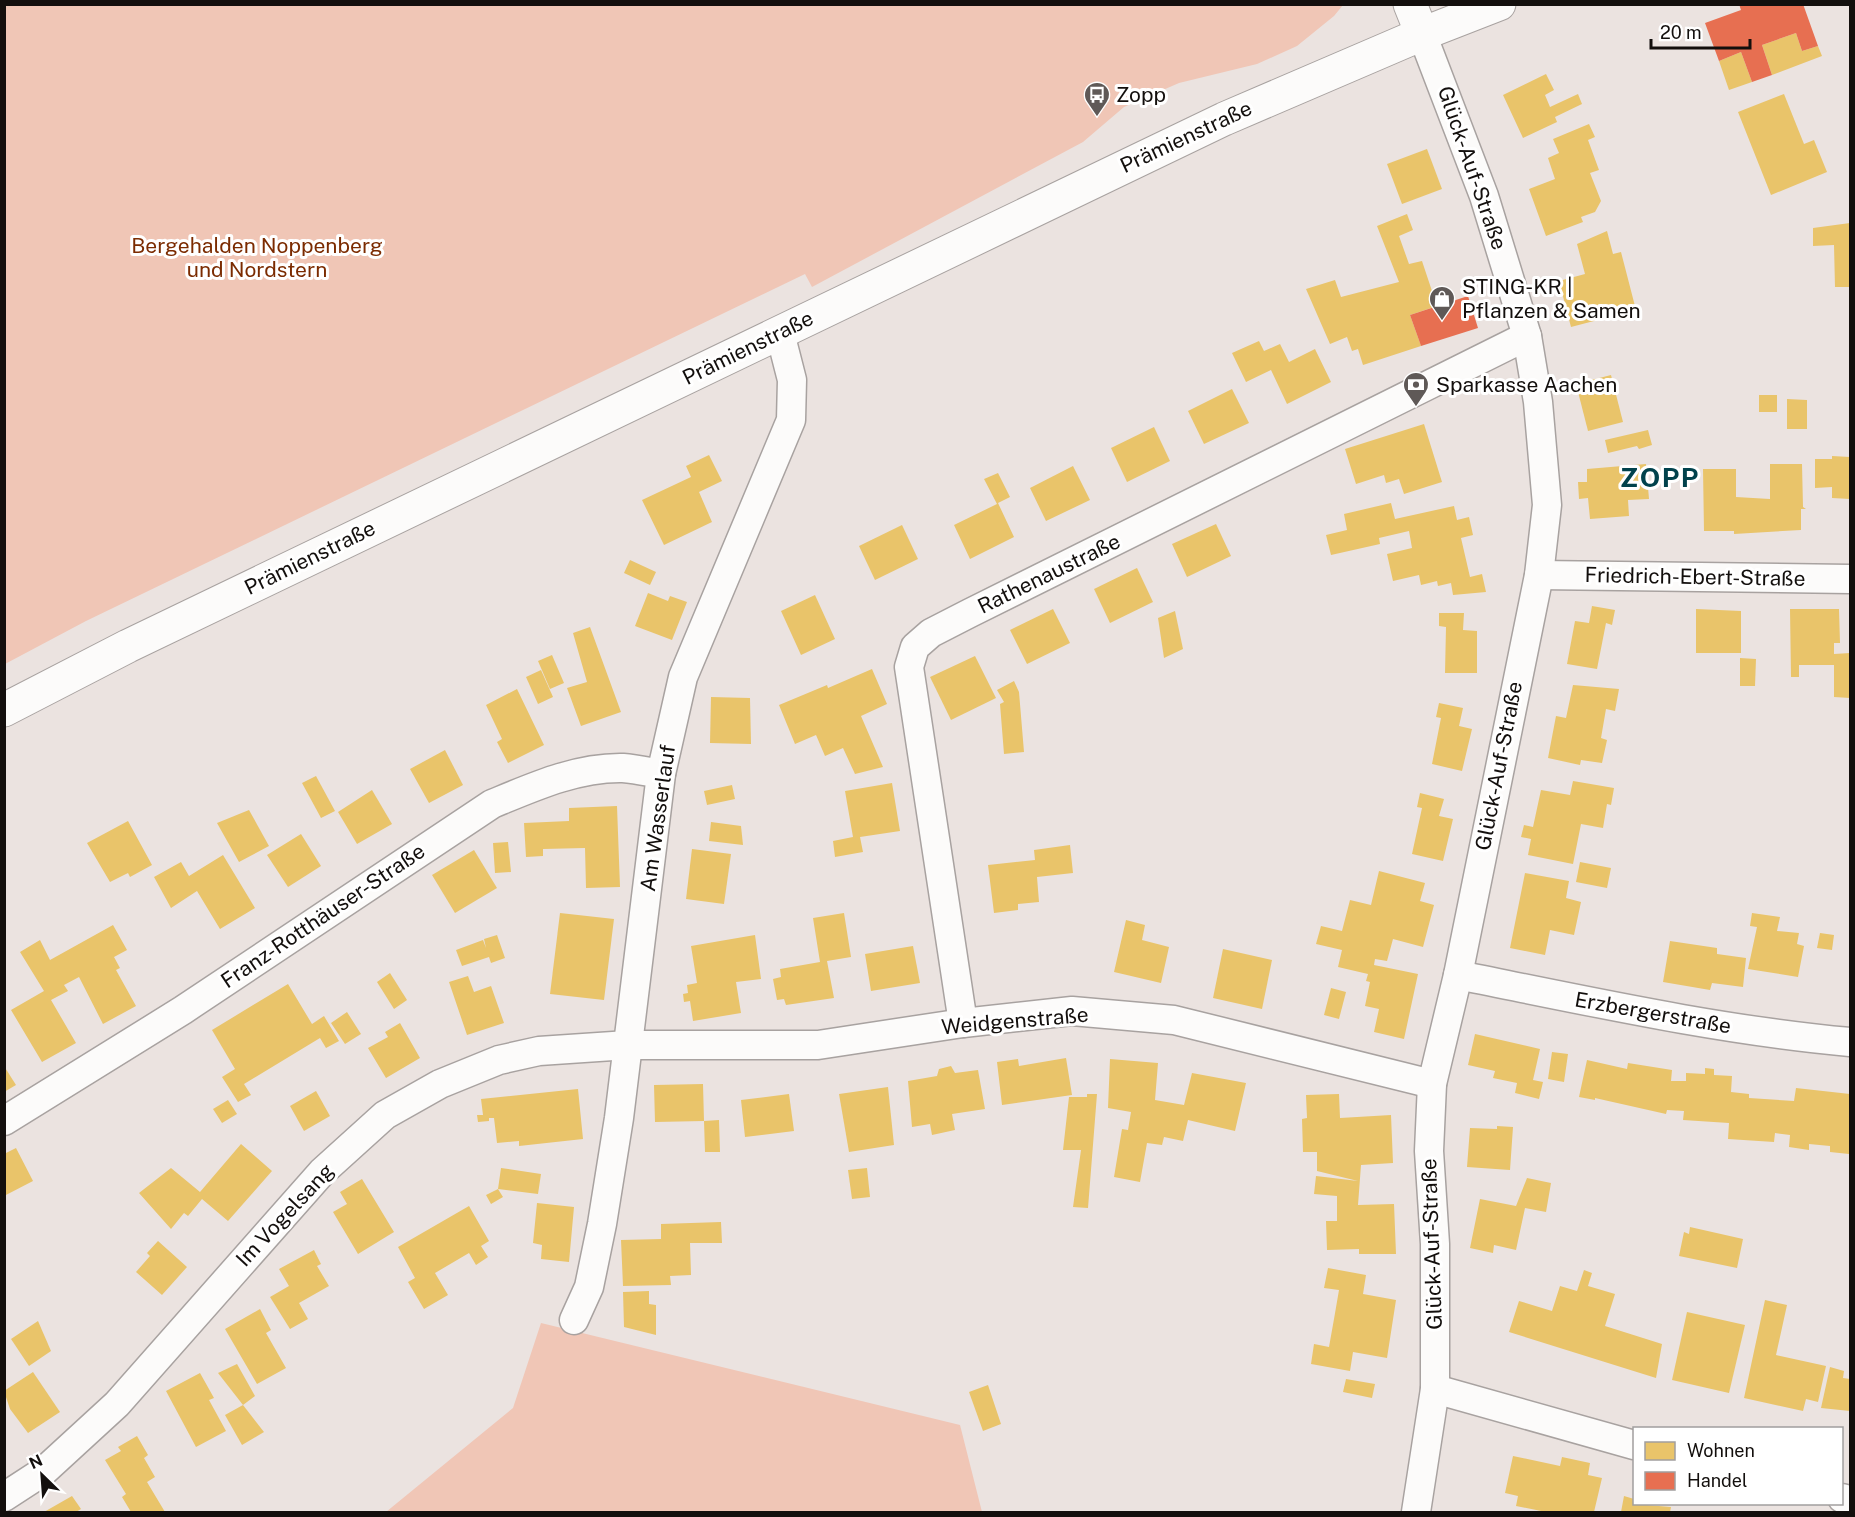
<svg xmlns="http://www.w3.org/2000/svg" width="1855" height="1517" font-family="'Public Sans',sans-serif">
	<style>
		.green { fill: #f0c6b6 }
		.homes { fill: #e9c46a }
		.shops { fill: #e76f51 }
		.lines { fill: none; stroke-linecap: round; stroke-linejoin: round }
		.street-casing { stroke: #a8a2a0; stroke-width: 31 }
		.secondary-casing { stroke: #a8a2a0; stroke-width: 35 }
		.street { stroke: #fcfbfa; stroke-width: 28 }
		.secondary { stroke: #fcfbfa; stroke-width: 33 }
		.labels { text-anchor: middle; stroke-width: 6; stroke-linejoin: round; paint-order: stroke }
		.poi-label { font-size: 21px; fill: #130f0d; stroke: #fff; text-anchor: start }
		.street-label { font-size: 21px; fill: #130f0d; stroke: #fff }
		.park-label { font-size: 21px; fill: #7b2b01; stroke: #fff }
		.district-label { font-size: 27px; font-weight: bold; letter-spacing: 1.5px; fill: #01424c; stroke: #fff }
	</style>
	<rect width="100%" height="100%" fill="#ebe3e0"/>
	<g class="green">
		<polygon points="4,5 5,4 1343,5 1334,16 1297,46 1257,64 1179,83 1124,107 1083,142 812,287 805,274 86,621 5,664"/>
		<polygon points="541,1323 960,1425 982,1512 386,1512 513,1408"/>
	</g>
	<g class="homes">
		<polygon points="1796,33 1802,51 1818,46 1822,56 1772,75 1762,45"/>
		<polygon points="1741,52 1752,82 1729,90 1719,61"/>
		<polygon points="1546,74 1554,90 1545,95 1550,107 1578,94 1582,104 1555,117 1557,122 1523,138 1503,95"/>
		<polygon points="1784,94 1804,144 1814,140 1827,172 1771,195 1738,112"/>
		<polygon points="1589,124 1595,137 1588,140 1599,170 1590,173 1601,201 1595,212 1581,217 1583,222 1546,236 1529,189 1555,179 1548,158 1559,153 1553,139"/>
		<polygon points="1427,149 1442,189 1402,204 1387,164"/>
		<polygon points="1407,214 1413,230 1399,236 1409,264 1422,261 1437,306 1410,315 1421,346 1363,365 1358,349 1352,351 1347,337 1330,344 1306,289 1335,280 1341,297 1399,282 1377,226"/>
		<polygon points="1850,223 1850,287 1835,287 1834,245 1813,246 1813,228"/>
		<polygon points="1607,231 1613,254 1621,252 1636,310 1571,327 1559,281 1585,274 1577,244"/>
		<polygon points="1259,341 1264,351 1280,344 1289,362 1315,349 1331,382 1287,404 1271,370 1246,382 1232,353"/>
		<polygon points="1611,375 1623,422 1588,431 1576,384"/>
		<polygon points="1232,389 1249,423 1204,444 1188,411"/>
		<rect x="1759" y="395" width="18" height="17"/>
		<polygon points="1787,399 1807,400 1807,429 1787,429"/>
		<polygon points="1424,424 1442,482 1404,494 1399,479 1386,483 1384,475 1356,484 1345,449"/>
		<polygon points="1154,427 1170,461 1127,482 1111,448"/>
		<polygon points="1648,430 1652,445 1639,449 1637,446 1608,453 1605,440"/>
		<polygon points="709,455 722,481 699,492 712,522 664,545 642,500 691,477 686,466"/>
		<polygon points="1832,456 1850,457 1850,499 1832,498 1832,487 1815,488 1815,459 1832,459"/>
		<polygon points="1646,464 1649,499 1628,500 1629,516 1590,519 1588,498 1579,499 1578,482 1587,482 1587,469"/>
		<polygon points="1770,464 1802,464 1803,507 1806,509 1801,509 1801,530 1734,534 1734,531 1704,531 1703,469 1736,469 1736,497 1770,499"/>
		<polygon points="1073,466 1090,500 1046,521 1030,488"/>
		<polygon points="998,473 1010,497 998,503 1014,537 970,559 954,525 997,504 984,479"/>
		<polygon points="1391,503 1395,519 1454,506 1457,520 1469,517 1473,535 1461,538 1470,577 1482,574 1486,592 1453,595 1451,583 1438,586 1437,581 1421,585 1419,575 1393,581 1387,554 1412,548 1409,531 1379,538 1380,544 1331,555 1326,535 1347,530 1344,514"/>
		<polygon points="1216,524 1231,556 1187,577 1172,544"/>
		<polygon points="902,525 918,559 875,580 859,546"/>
		<polygon points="630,560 656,572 650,585 624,573"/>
		<polygon points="1137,568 1153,602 1110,623 1094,589"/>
		<polygon points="648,593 668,601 670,596 687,602 672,640 635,626"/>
		<polygon points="815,595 835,639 801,655 781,611"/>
		<polygon points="1592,606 1615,610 1612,625 1606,623 1597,669 1567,664 1575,621 1589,623"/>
		<polygon points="1053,609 1070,643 1027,664 1010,630"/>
		<polygon points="1696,609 1741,611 1741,653 1696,653"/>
		<polygon points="1790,609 1839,609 1840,643 1834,643 1834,654 1850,653 1850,698 1834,697 1834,665 1799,665 1799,677 1791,677"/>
		<polygon points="1175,611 1183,649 1164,658 1158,618"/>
		<polygon points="1439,613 1464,613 1463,630 1477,631 1477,673 1445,673 1446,627 1439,626"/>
		<polygon points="590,627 621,712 581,726 567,688 587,682 573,633"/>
		<polygon points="552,655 564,683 550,689 538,661"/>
		<polygon points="975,656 996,698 951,720 930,677"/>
		<polygon points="1740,658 1756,659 1755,686 1740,686"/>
		<polygon points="872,669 887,704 861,716 883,767 855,774 843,748 825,756 816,735 795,744 779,705 827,685 828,688"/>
		<polygon points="541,670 553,697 538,704 526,677"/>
		<polygon points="1014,681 1019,692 1024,752 1004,754 1000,704 1004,702 997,690"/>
		<polygon points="1573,685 1619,689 1615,711 1606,709 1601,738 1607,740 1602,763 1581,760 1580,765 1548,758 1556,716 1566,718"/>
		<polygon points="517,689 544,745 508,763 497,742 502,739 486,705"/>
		<polygon points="711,697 750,698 751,744 710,743"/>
		<polygon points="1439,703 1463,708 1459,726 1472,729 1462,771 1432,764 1441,718 1436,717"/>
		<polygon points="445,750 463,785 429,803 410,769"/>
		<polygon points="316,776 335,811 321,818 302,783"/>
		<polygon points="1573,781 1614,788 1611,805 1607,804 1603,828 1581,824 1573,864 1528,855 1531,839 1521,837 1524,825 1533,827 1541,790 1570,795"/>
		<polygon points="892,783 900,831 860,837 863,852 835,857 833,841 853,837 845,791"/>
		<polygon points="732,785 735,799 707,805 704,791"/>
		<polygon points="372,790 392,824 357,844 338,812"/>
		<polygon points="1420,793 1444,799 1439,816 1453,819 1443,861 1412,854 1422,808 1417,807"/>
		<polygon points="617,806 620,887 586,888 585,848 543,849 543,856 526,857 524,823 569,821 569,808"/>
		<polygon points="249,810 269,846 239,862 217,823"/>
		<polygon points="128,821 152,865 130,877 128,873 110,882 87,843"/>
		<polygon points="711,822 741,826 743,845 709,841"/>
		<polygon points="301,834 321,866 288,887 267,855"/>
		<polygon points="508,842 511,872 495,873 493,843"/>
		<polygon points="1070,845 1073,873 1037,877 1039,902 1018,904 1018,910 994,913 988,865 1035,860 1034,850"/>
		<polygon points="692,849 731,854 724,904 686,899"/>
		<polygon points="474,850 497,888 455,913 432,875"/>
		<polygon points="223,855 255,908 220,929 197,891 171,908 154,877 181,862 189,876"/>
		<polygon points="1580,862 1611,868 1607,888 1576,882"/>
		<polygon points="1379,871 1425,883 1420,901 1434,905 1423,947 1393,939 1387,961 1375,959 1374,965 1418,974 1404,1039 1374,1032 1379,1009 1365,1006 1370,982 1366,981 1368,974 1338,967 1342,950 1316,944 1321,926 1342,931 1350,900 1371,905"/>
		<polygon points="1525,873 1569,881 1566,898 1581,902 1574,935 1550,930 1545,955 1510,948"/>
		<polygon points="560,913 614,919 604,1000 550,994"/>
		<polygon points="844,913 851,957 827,961 834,998 786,1005 784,999 777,1000 773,979 781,977 780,969 820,962 813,918"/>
		<polygon points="1752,913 1780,917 1777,931 1799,933 1797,944 1804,946 1798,977 1748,969 1757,927 1750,926"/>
		<polygon points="1126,920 1145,925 1142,940 1169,947 1161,983 1114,972"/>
		<polygon points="113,925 127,950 114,957 120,968 116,970 136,1006 103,1024 79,977 64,985 68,991 51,1000 76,1043 42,1062 11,1010 44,991 20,952 40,940 50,960"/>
		<polygon points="1820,933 1834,935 1832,950 1817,948"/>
		<polygon points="497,935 505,958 491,963 489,957 462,966 456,950 483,940 486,948 484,939"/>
		<polygon points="755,935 761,979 736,982 741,1013 693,1021 690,1001 684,1002 683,994 688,993 687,985 697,983 691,946"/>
		<polygon points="1670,941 1717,948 1717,954 1746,958 1743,987 1712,983 1710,990 1663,982"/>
		<polygon points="913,946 920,983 871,991 865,954"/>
		<polygon points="1223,949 1272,960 1262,1009 1213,998"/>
		<polygon points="390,973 407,1000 394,1009 377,982"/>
		<polygon points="468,976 474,992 491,986 504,1023 467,1035 449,982"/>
		<polygon points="288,984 312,1024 324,1016 339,1041 326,1048 320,1038 244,1084 251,1095 238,1102 222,1077 235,1069 212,1030"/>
		<polygon points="1331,988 1346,992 1339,1019 1324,1015"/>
		<polygon points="347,1012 361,1034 345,1044 331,1023"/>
		<polygon points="400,1023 420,1058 386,1078 368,1048 388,1037 385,1032"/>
		<polygon points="1475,1034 1540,1049 1533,1080 1543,1082 1539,1099 1515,1093 1517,1083 1493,1078 1495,1071 1468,1065"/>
		<polygon points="1552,1052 1568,1054 1564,1082 1548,1079"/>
		<polygon points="1066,1058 1072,1095 1002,1105 997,1062 1018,1059 1019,1066"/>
		<polygon points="1110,1059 1158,1063 1155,1100 1184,1105 1192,1073 1246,1083 1235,1131 1188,1120 1183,1141 1164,1137 1162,1145 1147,1143 1140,1182 1114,1177 1122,1129 1128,1130 1131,1112 1108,1108"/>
		<polygon points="1587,1060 1627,1069 1628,1063 1672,1070 1671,1081 1686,1081 1686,1073 1705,1074 1705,1068 1714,1069 1714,1075 1732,1076 1731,1092 1749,1094 1749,1098 1794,1101 1796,1088 1850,1094 1849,1154 1830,1152 1830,1146 1809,1144 1809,1150 1789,1147 1790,1135 1775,1133 1774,1142 1728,1139 1729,1123 1683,1120 1684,1111 1667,1110 1666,1114 1595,1098 1595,1100 1579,1097"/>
		<polygon points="4,1066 16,1085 4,1092"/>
		<polygon points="951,1066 955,1073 978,1070 985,1109 952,1114 955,1130 932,1135 930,1124 912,1127 908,1081 937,1076 939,1069"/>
		<polygon points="703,1084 704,1121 719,1120 720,1152 705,1152 704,1121 655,1122 654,1085"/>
		<polygon points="888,1087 894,1145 849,1152 839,1094"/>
		<polygon points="578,1089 583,1139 519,1146 519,1141 497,1143 494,1118 489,1118 489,1121 478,1122 477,1115 483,1115 481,1099"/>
		<polygon points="316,1091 330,1116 304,1131 290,1106"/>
		<polygon points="789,1094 794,1131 745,1137 741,1100"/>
		<polygon points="1087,1094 1097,1094 1088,1208 1073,1207 1081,1150 1063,1150 1069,1097 1087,1097"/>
		<polygon points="1339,1094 1340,1118 1391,1115 1393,1163 1361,1165 1358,1205 1394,1204 1396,1254 1359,1254 1359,1249 1327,1250 1326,1221 1337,1221 1337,1196 1314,1194 1316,1176 1358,1181 1317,1171 1317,1152 1303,1152 1302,1119 1307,1118 1306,1095"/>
		<polygon points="228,1100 237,1114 222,1123 213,1109"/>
		<polygon points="1497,1126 1513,1127 1510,1170 1467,1167 1470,1128 1497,1129"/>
		<polygon points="241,1144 272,1171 228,1221 202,1199 188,1216 184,1213 171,1229 139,1193 171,1168 200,1192"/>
		<polygon points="16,1148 33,1181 4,1196 4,1154"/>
		<polygon points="501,1168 541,1174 538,1194 498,1189 503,1197 491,1204 486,1195 498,1189"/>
		<polygon points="867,1168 870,1197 852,1199 848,1170"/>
		<polygon points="1527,1178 1551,1183 1546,1212 1525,1208 1516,1250 1494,1245 1493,1253 1470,1248 1480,1199 1516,1206"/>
		<polygon points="362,1179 394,1232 358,1254 333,1212 347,1204 340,1192"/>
		<polygon points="537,1203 574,1207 569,1262 541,1259 542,1245 533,1243"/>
		<polygon points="469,1206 489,1241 481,1246 488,1257 476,1265 469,1253 435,1273 448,1295 424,1309 408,1282 415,1278 398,1247"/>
		<polygon points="721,1222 722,1243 690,1243 691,1275 670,1276 671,1285 623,1286 621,1240 661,1239 661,1224"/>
		<polygon points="1690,1227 1743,1239 1737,1268 1679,1256 1684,1232 1689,1234"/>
		<polygon points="158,1241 187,1267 162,1295 136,1272 150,1256 147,1253"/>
		<polygon points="314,1250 321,1264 317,1266 329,1286 299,1303 308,1319 290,1329 270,1297 289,1286 279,1269"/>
		<polygon points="1328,1268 1366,1275 1363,1294 1396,1300 1387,1358 1353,1352 1350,1371 1311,1364 1314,1344 1329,1347 1334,1319 1339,1290 1324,1288"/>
		<polygon points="1584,1270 1592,1273 1588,1286 1615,1294 1605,1326 1662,1344 1656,1378 1509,1332 1519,1301 1552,1311 1560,1286 1577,1291"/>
		<polygon points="649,1291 649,1304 656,1305 656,1335 624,1327 623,1292"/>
		<polygon points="1765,1300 1787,1305 1776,1355 1826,1366 1818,1402 1806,1399 1803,1411 1744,1398"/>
		<polygon points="260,1309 271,1330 266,1333 286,1368 257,1384 225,1329"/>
		<polygon points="1687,1312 1745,1325 1729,1393 1672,1380"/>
		<polygon points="38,1321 51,1351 29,1366 11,1339"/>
		<polygon points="237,1364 255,1396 243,1405 218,1373"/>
		<polygon points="1830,1367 1844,1371 1843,1378 1850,1379 1850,1411 1821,1408"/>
		<polygon points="33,1372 60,1412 28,1433 10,1409 4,1391"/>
		<polygon points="200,1373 214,1398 209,1400 226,1431 196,1447 166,1391"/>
		<polygon points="1346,1379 1375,1384 1372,1398 1343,1392"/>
		<polygon points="988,1385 1001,1424 983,1431 969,1392"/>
		<polygon points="243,1405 264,1432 242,1445 225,1415"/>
		<polygon points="137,1436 148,1455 144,1458 155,1477 147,1482 165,1512 131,1512 122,1497 126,1494 105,1460 121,1451 118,1447"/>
		<polygon points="1513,1456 1560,1466 1562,1457 1590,1463 1588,1475 1602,1478 1594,1512 1546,1512 1516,1506 1518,1496 1505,1493"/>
		<polygon points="72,1496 81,1509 76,1512 44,1512"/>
		<polygon points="1624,1496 1634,1499 1634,1504 1671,1507 1670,1512 1621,1512"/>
	</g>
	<g class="shops">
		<polygon points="1739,4 1803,4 1818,46 1802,51 1796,33 1762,45 1772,75 1752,82 1741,52 1719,61 1705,23 1741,10"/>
		<polygon points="1468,296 1478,328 1421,346 1410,315"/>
	</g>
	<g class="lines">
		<defs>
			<g id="street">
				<polyline points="1539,575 1850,579"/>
				<path d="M 1458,975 C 1588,1001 1718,1030 1850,1042"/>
				<polyline points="963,1023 909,667 915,647 931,633 970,613 1527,336"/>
				<path d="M 4,1121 L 183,1010 L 492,804 C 533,787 577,767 623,768 C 636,769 649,772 661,774"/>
				<polyline points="574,1320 589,1287 602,1224 619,1118 661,774 683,677 791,420 792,380 780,333"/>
				<polyline points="1435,1389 1634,1445"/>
				<polyline points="4,1497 44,1471 117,1404 322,1172 385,1115 440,1084 499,1060 539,1051 628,1045 818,1045 963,1023 1072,1011 1174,1020 1432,1084"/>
				<polyline points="1842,1498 1850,1500"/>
				<polyline points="1416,1512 1435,1389 1435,1244 1429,1151 1432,1084 1458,975 1539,575 1547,505 1538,402 1527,336 1484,196 1422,34"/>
			</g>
			<g id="secondary">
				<polyline points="1410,4 1422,34"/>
				<polyline points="4,710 128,646 1224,119 1422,34 1499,4"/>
			</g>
		</defs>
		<use href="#street" class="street-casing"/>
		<use href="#secondary" class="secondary-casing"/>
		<use href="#street" class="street"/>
		<use href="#secondary" class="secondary"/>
	</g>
	<defs>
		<symbol id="bus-pin" viewBox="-11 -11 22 30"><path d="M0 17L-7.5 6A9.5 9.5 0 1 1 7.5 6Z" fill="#5f5957" stroke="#fff"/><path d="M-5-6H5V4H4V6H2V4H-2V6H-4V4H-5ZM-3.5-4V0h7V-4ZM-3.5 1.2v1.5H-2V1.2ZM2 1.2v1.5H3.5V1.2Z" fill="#fff"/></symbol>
		<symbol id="shop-pin" viewBox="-11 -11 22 30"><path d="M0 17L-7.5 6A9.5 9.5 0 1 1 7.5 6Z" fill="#5f5957" stroke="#fff"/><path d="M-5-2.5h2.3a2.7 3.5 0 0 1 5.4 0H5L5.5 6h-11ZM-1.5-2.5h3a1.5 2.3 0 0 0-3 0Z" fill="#fff"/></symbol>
		<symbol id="bank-pin" viewBox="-11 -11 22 30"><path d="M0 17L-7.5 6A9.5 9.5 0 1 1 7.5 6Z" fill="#5f5957" stroke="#fff"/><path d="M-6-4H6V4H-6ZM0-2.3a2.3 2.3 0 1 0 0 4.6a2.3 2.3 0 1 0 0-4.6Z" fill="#fff"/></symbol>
	</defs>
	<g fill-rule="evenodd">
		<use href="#bus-pin" x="1082" y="80" width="30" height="40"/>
		<use href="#shop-pin" x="1427" y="284" width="30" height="40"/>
		<use href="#bank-pin" x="1401" y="370" width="30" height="40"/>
	</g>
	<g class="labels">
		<g class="poi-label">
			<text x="1116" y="102">Zopp</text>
			<text x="1462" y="294">STING-KR |<tspan x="1462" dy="24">Pflanzen &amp; Samen</tspan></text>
			<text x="1436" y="392">Sparkasse Aachen</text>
		</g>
		<g class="street-label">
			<text transform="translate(1186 137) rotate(-25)" y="7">Prämienstraße</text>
			<text transform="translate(1472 168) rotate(71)" y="7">Glück-Auf-Straße</text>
			<text transform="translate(748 348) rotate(-26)" y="7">Prämienstraße</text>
			<text transform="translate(310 558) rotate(-26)" y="7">Prämienstraße</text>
			<text transform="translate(1049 574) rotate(-26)" y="7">Rathenaustraße</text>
			<text transform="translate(1695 577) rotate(1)" y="7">Friedrich-Ebert-Straße</text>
			<text transform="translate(1499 766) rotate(-79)" y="7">Glück-Auf-Straße</text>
			<text transform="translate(658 818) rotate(-82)" y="7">Am Wasserlauf</text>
			<text transform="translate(323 916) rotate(-34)" y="7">Franz-Rotthäuser-Straße</text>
			<text transform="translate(1653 1013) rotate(10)" y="7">Erzbergerstraße</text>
			<text transform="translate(1015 1021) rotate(-5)" y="7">Weidgenstraße</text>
			<text transform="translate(285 1215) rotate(-47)" y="7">Im Vogelsang</text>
			<text transform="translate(1432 1244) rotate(-92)" y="7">Glück-Auf-Straße</text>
		</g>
		<g class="park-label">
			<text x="257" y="253">Bergehalden Noppenberg<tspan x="257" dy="24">und Nordstern</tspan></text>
		</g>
		<g class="district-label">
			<text x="1660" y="487">ZOPP</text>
		</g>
	</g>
	<rect width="1855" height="1517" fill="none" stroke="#130f0d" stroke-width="12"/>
	<rect x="1633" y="1427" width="210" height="78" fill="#ffffff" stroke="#a19f9e" stroke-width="1.5"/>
	<rect x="1645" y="1442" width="30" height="18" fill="#e9c46a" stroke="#a19f9e" stroke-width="1.5"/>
	<text x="1687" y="1457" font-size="18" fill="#130f0d">Wohnen</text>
	<rect x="1645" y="1472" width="30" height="18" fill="#e76f51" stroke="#a19f9e" stroke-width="1.5"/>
	<text x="1687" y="1487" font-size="18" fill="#130f0d">Handel</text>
	<g transform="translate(42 1475) rotate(335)" stroke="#ffffff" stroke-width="4.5" paint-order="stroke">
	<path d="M0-4.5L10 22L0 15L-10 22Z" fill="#130f0d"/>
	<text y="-9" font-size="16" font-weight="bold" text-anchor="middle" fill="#130f0d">N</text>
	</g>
	<path d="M1651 39v9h99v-9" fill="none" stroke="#130f0d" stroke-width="3"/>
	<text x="1660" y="39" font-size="18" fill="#130f0d" stroke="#ffffff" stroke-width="4.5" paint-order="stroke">20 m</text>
</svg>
